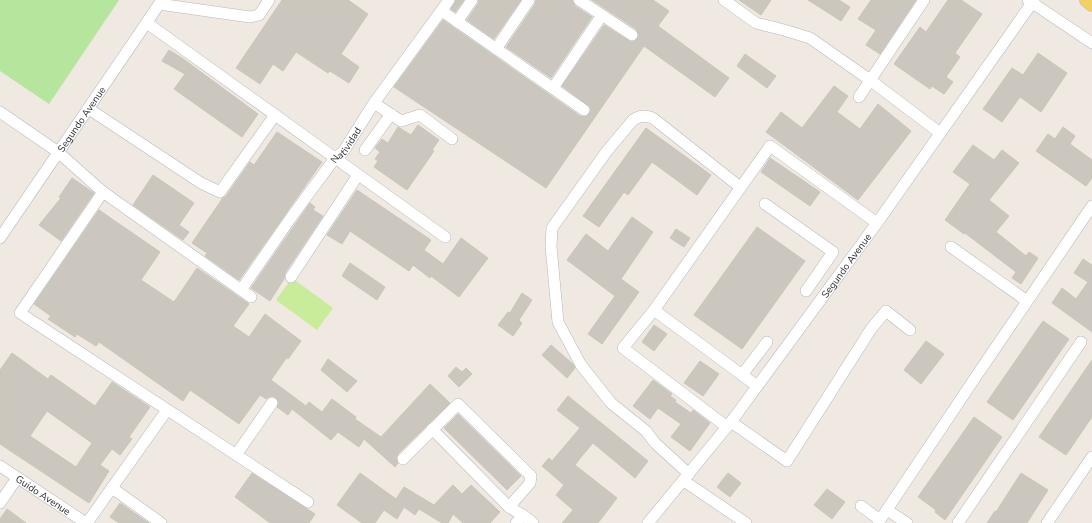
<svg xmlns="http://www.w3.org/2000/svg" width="1092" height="523" font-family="'Nunito Sans',sans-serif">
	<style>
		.green { fill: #b6e59e }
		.pitch { fill: #c9ec9a }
		.building { fill: #cbc7bf; stroke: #cbc5ba; fill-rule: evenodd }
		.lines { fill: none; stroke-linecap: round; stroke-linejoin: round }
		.minor-casing { stroke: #b4b7c1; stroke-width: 12 }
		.major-casing { stroke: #c9c9c9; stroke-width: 16 }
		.minor { stroke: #fff; stroke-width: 11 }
		.major { stroke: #f2d163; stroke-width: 14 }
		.labels { text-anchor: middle; stroke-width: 3.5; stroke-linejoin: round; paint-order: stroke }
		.street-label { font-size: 10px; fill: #2e2e2e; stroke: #fff }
	</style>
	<rect width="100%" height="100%" fill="#efe9e1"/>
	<polygon class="green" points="0,0 119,0 49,104 0,71"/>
	<polygon class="pitch" points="292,278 333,308 317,330 276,300"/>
	<g class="building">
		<polygon points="282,0 348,0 368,14 341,54 359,67 349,83 330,71 328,73 296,52 283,71 273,64 260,84 236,68"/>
		<polygon points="456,0 464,0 455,12 451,9"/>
		<polygon points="479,0 521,0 494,39 467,20 478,4"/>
		<polygon points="536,0 572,0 575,6 592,17 551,78 506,47 535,4"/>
		<polygon points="592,0 653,0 669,11 658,26 729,78 715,97 644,46 546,188 394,87 443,20 580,116 587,116 591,111 590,107 562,86 604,25 631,42 635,41 639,35 636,29"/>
		<polygon points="739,0 771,0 761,15"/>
		<polygon points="808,0 839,0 850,7 841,21"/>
		<polygon points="871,0 916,0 880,54 866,45 876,30 858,19"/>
		<polygon points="948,0 961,0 982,14 955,53 960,57 946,77 953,82 944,94 932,86 930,89 894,64 920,27 926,32"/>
		<polygon points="169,50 182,58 258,114 242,137 174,89 185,74 162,61"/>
		<polygon points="1038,53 1067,73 1041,112 1020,97 1002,122 983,109 1012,68 1023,75"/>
		<polygon points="745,54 776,76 767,88 737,66"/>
		<polygon points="834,86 848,96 837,112 860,129 878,104 911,131 858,200 766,132 781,112 802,128"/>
		<polygon points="418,125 439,140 432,150 434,151 407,190 374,167 378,161 375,159 380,152 375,148 382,139 388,143 398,127 411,135"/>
		<polygon points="1063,127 1075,136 1070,144 1092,160 1092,178 1086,186 1036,151 1048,134 1055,139"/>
		<polygon points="646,128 711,175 697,195 652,162 628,195 624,192 599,227 583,216"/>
		<polygon points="277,132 322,162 239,280 205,256 207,253 192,243 222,199 226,196 250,162 254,165"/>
		<polygon points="973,145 994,160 1002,150 1019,163 989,200 1009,216 996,232 1026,256 1029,252 1038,258 1021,284 1012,278 1016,272 965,233 964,234 945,220 970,184 953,172"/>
		<polygon points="770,158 820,192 810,206 761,172"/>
		<polygon points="153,175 194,203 179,225 189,232 183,240 133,205"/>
		<polygon points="72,178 94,193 61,241 39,225 61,198 59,197"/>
		<polygon points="357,190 431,240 424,250 443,264 461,238 488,258 459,297 431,276 430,278 413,265 409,271 350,231 342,244 327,235"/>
		<polygon points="310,203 315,207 313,210 323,216 285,273 284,279 270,301 251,288"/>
		<polygon points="99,210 160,252 141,280 174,302 197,268 249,304 233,326 249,337 265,314 301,341 288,359 287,357 271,380 306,406 309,402 322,412 332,399 356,417 355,419 381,437 430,384 450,403 398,454 396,458 398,463 395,467 364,439 359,447 338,432 331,440 292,409 288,415 277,407 278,400 273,396 269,397 266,399 260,395 239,424 190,390 183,401 99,342 96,346 77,334 75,337 48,319 51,316 34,304"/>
		<polygon points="632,217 653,232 621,279 639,292 602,344 588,334 615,296 567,260 586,234 608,251"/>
		<polygon points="757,227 805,261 742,349 694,315"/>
		<polygon points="676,229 690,238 684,247 670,238"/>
		<polygon points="1083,259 1092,265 1092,332 1052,303 1062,288 1076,299 1088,282 1074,273"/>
		<polygon points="350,263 385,287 377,300 342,276"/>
		<polygon points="522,293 532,300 519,320 522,323 513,336 498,325 508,312 510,313"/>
		<polygon points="1043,321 1069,339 1013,420 987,402"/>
		<polygon points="654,325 667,334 654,351 642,342"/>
		<polygon points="926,341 944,354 921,384 904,370"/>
		<polygon points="551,345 573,364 575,368 567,378 542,355"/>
		<path d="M 12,353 L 48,379 L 51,375 L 95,406 L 112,382 L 150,407 L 129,437 L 132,439 L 120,455 L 112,449 L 100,465 L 109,471 L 89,503 L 0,444 L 0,370 ZM 47,411 L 92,443 L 76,467 L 30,436 Z"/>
		<polygon points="328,359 357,381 347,392 321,370"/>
		<polygon points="1092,360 1092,417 1066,455 1039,437"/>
		<polygon points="700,361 719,374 703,396 684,383"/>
		<polygon points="456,367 462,372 466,368 472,374 459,387 448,376"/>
		<polygon points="653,380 672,394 670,396 676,400 675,402 691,413 693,410 710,423 690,451 671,437 681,424 658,408 650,419 633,406"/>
		<polygon points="568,396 648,461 635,478 593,443 581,457 575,465 617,498 598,523 562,523 573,510 556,495 564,485 542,466 549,458 552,461 580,428 557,410"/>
		<polygon points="458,414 521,476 507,490 444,428"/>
		<polygon points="974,417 1002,437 945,520 935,512 936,510 918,497"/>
		<polygon points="252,473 315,514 309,523 270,523 235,497"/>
		<polygon points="360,473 396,499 404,487 434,505 453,485 462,494 471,485 500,512 490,523 463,523 453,514 448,523 442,523 419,509 415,515 404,507 397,519 384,510 375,523 362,523 337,505"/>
		<polygon points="728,473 741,483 730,497 717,487"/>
		<polygon points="1021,473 1048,490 1027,523 987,523 995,511 996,512"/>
		<polygon points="827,489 845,502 832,519 814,505"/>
		<polygon points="120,503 149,523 119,523 110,517"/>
		<polygon points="7,509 26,523 0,523 0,519"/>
	</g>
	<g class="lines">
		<defs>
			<g id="minor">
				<polyline points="579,0 632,35"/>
				<polyline points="724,0 756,23 784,30 810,38 870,80 940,133"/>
				<polyline points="1028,0 1092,43"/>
				<polyline points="159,4 250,17 259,15 269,0"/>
				<polyline points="442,11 584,110"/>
				<polyline points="457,22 472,0"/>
				<polyline points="147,23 445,237"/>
				<polyline points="496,49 529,0"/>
				<polyline points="553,88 602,15"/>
				<polyline points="859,97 924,0"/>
				<polyline points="374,103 401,121 420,115 452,139"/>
				<polyline points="89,109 201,183 220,192 275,115"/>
				<polyline points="0,112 58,152 103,192 251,297"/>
				<polyline points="365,150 391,114"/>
				<polyline points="103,192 20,313 308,502"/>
				<polyline points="765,204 833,252 806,291"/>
				<path id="s1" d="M 0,238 L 162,0"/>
				<polyline points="951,247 1027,301"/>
				<polyline points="291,277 358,175"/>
				<path id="s2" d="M 241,290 L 290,219 L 335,158 L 343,152 L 374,103 L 449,0"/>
				<polyline points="654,310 757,386"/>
				<polyline points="742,375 767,342"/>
				<polyline points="731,422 787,461 871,329 886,311 910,330"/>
				<polyline points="727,427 623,348 654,310 770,146 877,223"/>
				<polyline points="432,429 509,507 527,518 533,523"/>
				<polyline points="236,455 272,403"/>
				<polyline points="403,459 458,404 531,476 530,483 509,507"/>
				<path id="s3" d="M 0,466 L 86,523"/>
				<path d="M 689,474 L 655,443 L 646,431 L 611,403 L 581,365 L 558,322 L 551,246 L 552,228 L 607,151 L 633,120 C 640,115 647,115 654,119 L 740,187"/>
				<polyline points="684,481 746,523"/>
				<polyline points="112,488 161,523"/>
				<polyline points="0,503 17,478"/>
				<polyline points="861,506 880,520"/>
				<polyline points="887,510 907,523"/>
				<polyline points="87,523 167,410"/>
				<polyline points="516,523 523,515"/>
				<path id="s4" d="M 648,523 L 731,422 L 877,223 L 1034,0"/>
				<polyline points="878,523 977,375 1092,206"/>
				<polyline points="958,523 1081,342"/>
				<polyline points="1047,523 1092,457"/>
			</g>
			<polyline id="major" points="1087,0 1092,4"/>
		</defs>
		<use href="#minor" class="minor-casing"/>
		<use href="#major" class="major-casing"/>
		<use href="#minor" class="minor"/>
		<use href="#major" class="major"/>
	</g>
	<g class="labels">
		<g class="street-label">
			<text dy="4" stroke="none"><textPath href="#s1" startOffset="144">Segundo Avenue</textPath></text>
			<text dy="4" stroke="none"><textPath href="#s2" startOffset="179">Natividad</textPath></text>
			<text dy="4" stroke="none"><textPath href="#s4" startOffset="325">Segundo Avenue</textPath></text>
			<text dy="4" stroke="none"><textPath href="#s3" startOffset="52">Guido Avenue</textPath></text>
		</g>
	</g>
</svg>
